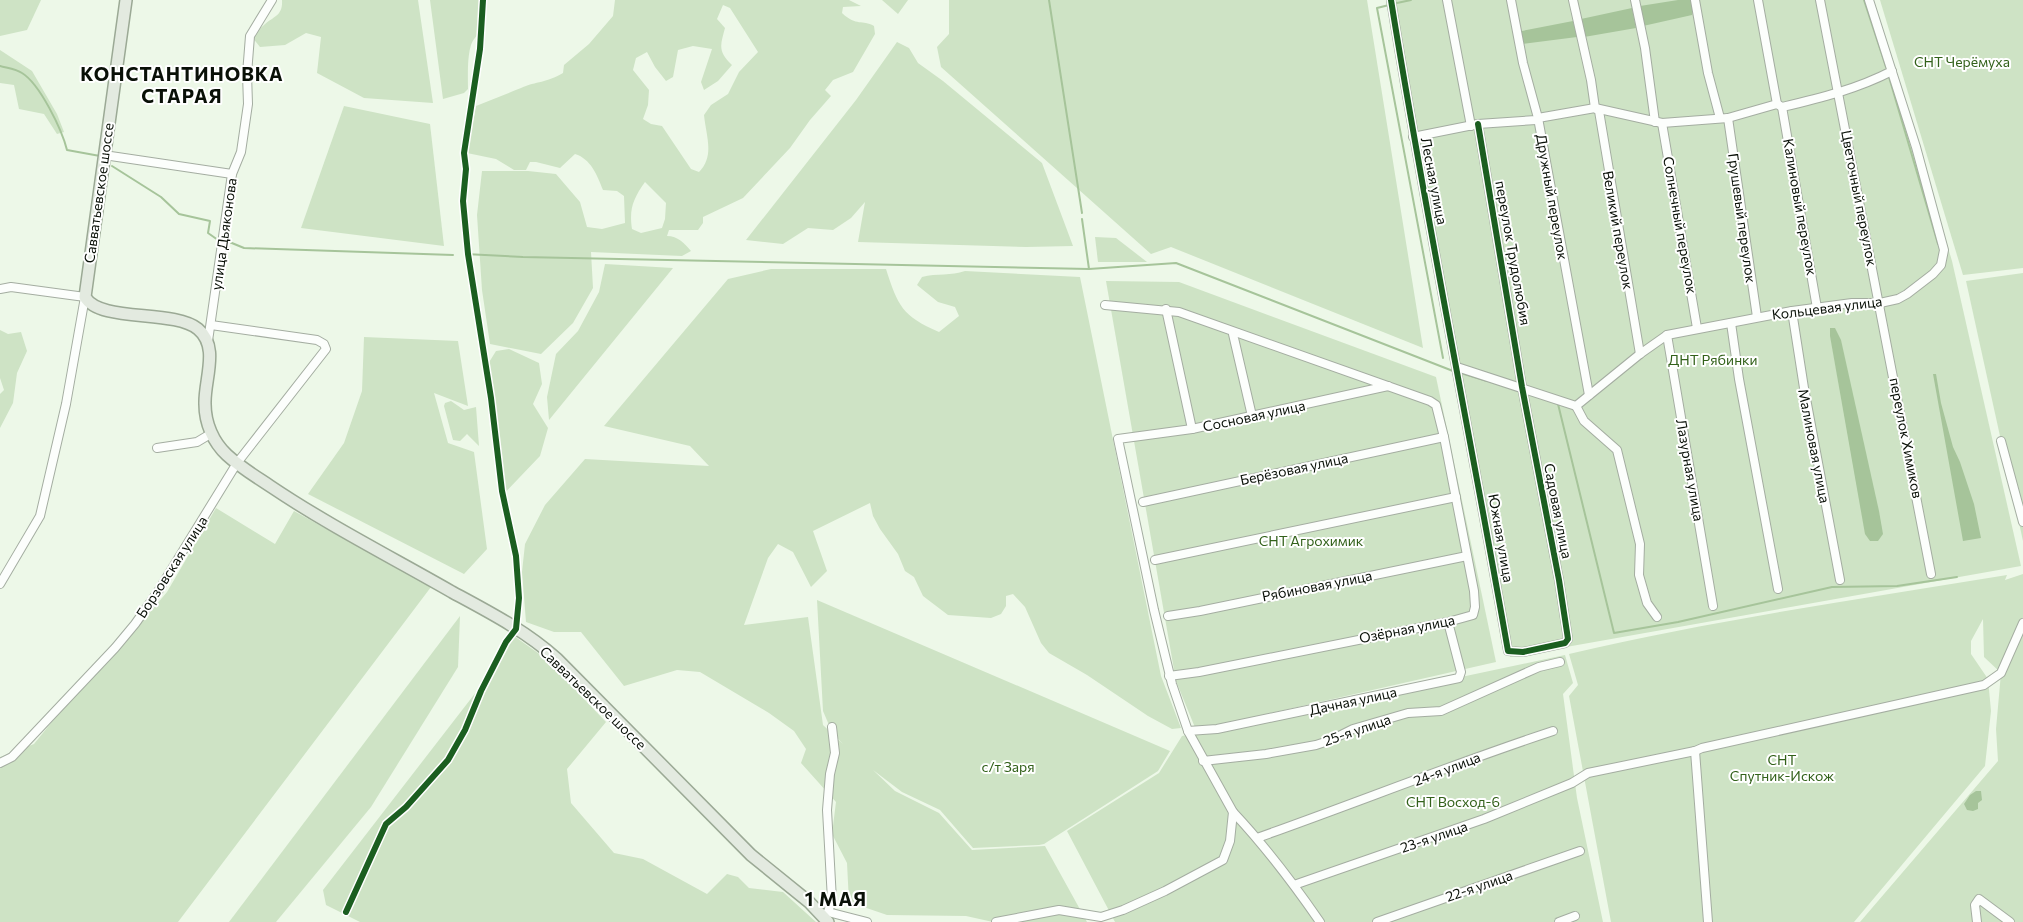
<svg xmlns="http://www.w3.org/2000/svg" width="2023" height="922" font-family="Commissioner,sans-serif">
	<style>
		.green { fill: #cee3c5; fill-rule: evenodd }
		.water { fill: #a6c49a }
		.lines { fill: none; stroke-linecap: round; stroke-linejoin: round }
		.stream { stroke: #a6c49a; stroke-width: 2 }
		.street-casing { stroke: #a4ada1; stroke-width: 10 }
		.primary-casing { stroke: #9ba995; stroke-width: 14 }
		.street { stroke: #fcfefc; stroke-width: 8 }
		.primary { stroke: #e3eae0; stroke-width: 11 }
		.cycleway-casing { stroke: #fff; stroke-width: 9 }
		.cycleway { stroke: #1b5e20; stroke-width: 6 }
		.labels { text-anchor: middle; stroke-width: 4; stroke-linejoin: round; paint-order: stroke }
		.park-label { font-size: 14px; fill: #32611a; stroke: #fff }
		.street-label { font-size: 14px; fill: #091007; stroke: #fff }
		.district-label { font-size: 19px; font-weight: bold; letter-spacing: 1px; fill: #091007; stroke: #fff }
	</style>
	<rect width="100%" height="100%" fill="#edf8e8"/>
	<g class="green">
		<polygon points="0,0 41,0 27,30 0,36"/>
		<path d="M 282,0 L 418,0 L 433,103 L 364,98 L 317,73 L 321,37 L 306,33 L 285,45 L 260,47 L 252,37 C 256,33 259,29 264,25 C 274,16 283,16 282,0 Z"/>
		<path d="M 430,0 L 486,0 C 487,11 486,21 480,31 C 477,36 473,39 471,45 C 467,58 468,75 468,89 L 464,93 L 443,99 Z"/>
		<path d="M 615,0 L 849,0 L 861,6 L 843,7 L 842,13 C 857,27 862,19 874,26 L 875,34 L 853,72 L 833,80 L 825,90 L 831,96 L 810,120 L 790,148 L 743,198 L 703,217 L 703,223 L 698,230 L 669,230 L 667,236 C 678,236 684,243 691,251 L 682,256 L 591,252 L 593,288 L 573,323 L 541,354 L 490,344 L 482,290 L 477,215 L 482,171 L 528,171 L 556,174 L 580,202 L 587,227 L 602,229 L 625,223 L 624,196 L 617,191 L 603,190 C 597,175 591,159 575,154 L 560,168 L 536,162 L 530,162 L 526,170 L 514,170 L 496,159 L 467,153 L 476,106 C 491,100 506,94 521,88 C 537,81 546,83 563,73 L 564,65 L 589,44 L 613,16 ZM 723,5 L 730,8 L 758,52 L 739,72 L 728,94 L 711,105 L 704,115 C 706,136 715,156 699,172 L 691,169 L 662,126 L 651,124 L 643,119 L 648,105 L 649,90 L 633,70 L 636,58 L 647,52 L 655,67 L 666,81 L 673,77 L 678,50 L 693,46 L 712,49 L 701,82 L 704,90 L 718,81 L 732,65 C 718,52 720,46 725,28 L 717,19 ZM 645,182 L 666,203 L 665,219 L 662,228 L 641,233 L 632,229 C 629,209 633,199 645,182 Z"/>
		<polygon points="882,0 908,0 898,14"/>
		<polygon points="949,0 1367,0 1423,348 1171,247 1151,254 941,67 937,47 949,34"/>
		<polygon points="1386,0 1873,0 1952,261 2021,566 1510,657"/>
		<polygon points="1880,0 2023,0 2023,268 1963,275"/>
		<polygon points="897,42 909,48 918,63 943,81 1042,163 1073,246 1026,247 858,242 865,202 851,218 833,230 808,228 783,244 746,240 856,100"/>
		<polygon points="0,50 32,71 57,114 64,132 57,134 44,114 19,109 14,85 0,83"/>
		<polygon points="344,106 430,124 444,246 301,228"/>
		<polygon points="1095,237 1116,238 1147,262 1098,262"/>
		<polygon points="605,264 673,268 549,420 547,397 556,354 578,331 599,292"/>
		<path d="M 771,269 L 886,269 C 898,306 902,316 939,332 L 959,316 L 955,307 L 938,302 L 917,285 L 922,277 C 937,273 951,276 965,271 L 1080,277 L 1161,676 L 1181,728 L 1172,729 L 1148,716 L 1087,675 L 1049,653 L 1041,643 L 1025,607 L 1013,594 L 1006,596 L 1006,606 L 1001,614 L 991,618 L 948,615 L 923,596 L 914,577 L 905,571 L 898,554 L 880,529 L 873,516 L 870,503 L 813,531 L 827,571 L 811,587 L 793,552 L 778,544 L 768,558 L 744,625 L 808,617 L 823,725 L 843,744 L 832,732 L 823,711 L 817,600 L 1170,751 L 1158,771 L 1044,844 L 1039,845 L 973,848 L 940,810 L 902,792 L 873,770 L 895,791 L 939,813 L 972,850 L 1045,846 L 1087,922 L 993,922 L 966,916 L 887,915 L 849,902 L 847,863 L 832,834 L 836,802 L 801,763 L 806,749 L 794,731 L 769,713 L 700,672 L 677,670 L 624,686 L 581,632 L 554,632 L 526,622 L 522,572 L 525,544 L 545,505 L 585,459 L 709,466 L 690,446 L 604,426 L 728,279 Z"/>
		<polygon points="2023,273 2023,541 1966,281"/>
		<polygon points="1106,281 1179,282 1436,377 1496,662 1196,730 1176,681"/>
		<polygon points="0,330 8,334 21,332 27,351 17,373 13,403 0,428 0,394 4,390 0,378"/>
		<polygon points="364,337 458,341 468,406 434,393 448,443 474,452 487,549 464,574 308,494 344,443 362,391"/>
		<polygon points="509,349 539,363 542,384 533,404 548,428 540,456 500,498 483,372 496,351"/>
		<polygon points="451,401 464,410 476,407 479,446 467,434 460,441 453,440 444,406 445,403"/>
		<polygon points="216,508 275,544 294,511 431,587 178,922 0,922 0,757 34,744 72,697 91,667 119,649 167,592"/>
		<path d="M 2023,574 L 2023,922 L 1860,922 L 1998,761 L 1996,729 L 2001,673 L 1984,657 L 1983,619 L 1971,641 L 1971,654 L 1988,679 L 1991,711 L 1985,766 L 1854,922 L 1611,922 L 1569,696 L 1578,685 L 1569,654 C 1713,620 1860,599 2007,575 L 2005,580 Z"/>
		<polygon points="460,616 458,667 371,807 276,922 229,922"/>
		<polygon points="514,636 545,658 606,722 567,769 571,803 614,853 643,859 707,894 727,874 738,877 749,888 783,892 816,922 360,922 326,905 323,890 490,674"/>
		<polygon points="1565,655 1573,683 1563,694 1577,798 1603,922 1115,922 1067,831 1159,773 1182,736"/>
	</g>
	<g class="water">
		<polygon points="1678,0 1692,0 1694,6 1692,15 1643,26 1640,6"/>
		<polygon points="1632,8 1636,28 1584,37 1581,19"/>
		<polygon points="1573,21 1577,37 1522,44 1522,31"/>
		<polygon points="1830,328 1835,328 1841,340 1879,511 1883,534 1878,541 1870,541 1865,534 1830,336"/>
		<polygon points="1933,374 1936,374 1941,403 1953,447 1960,462 1974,504 1981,538 1963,541"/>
		<polygon points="1976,791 1981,791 1982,800 1978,803 1978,809 1973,811 1967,810 1964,804 1970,795"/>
	</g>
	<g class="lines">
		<g class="stream">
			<polyline points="1049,0 1082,213"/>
			<polyline points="1864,0 1886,67"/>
			<polyline points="1397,3 1411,0"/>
			<polyline points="1389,5 1377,8 1443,358"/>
			<path d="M 0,66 C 7,68 16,69 22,73 C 40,84 62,130 67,150 L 100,156"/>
			<polyline points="1889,77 1938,244"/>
			<polyline points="112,166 161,197 179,214 210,221 208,233 218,240"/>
			<polyline points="1082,219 1089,269"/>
			<polyline points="227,241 244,248 453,255"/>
			<polyline points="465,254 523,257 1089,269 1176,263 1453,371"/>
			<polyline points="1464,374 1487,381"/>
			<polyline points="1558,404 1614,633 1678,622 1832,587 1897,586 1957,577"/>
		</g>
		<defs>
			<g id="street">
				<path d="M 1391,0 C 1426,218 1470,434 1508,651 L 1523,652 L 1565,643 L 1568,639 L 1559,580 L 1522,387 L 1478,124"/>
				<polyline points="1447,0 1471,126"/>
				<polyline points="1511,0 1523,63 1538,118 1589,395"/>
				<polyline points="1573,0 1591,80 1595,108 1599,111 1640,354"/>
				<polyline points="1635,0 1645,48 1655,122"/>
				<polyline points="1695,0 1708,73 1720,118"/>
				<polyline points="1758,0 1777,104"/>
				<polyline points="1820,0 1931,574"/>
				<polyline points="1782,107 1817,308"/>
				<polyline points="1728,118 1757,317"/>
				<polyline points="1662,123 1697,328"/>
				<path d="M 1413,137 L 1478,124 L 1536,120 L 1538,118 L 1595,108 L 1662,123 L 1728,118 L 1777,104 L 1782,107 C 1821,98 1857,89 1892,71"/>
				<polyline points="104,155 232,174"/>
				<polyline points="0,289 11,287 85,297 66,404 40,516 0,584"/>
				<polyline points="1105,305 1179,312 1430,401 1436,405 1444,437 1474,591 1475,607 1473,615 1448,622 1199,672 1169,676"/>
				<polyline points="1166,309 1192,429"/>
				<polyline points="1792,311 1804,388 1840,580"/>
				<polyline points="1731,323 1739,379 1778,589"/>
				<polyline points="1237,333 1233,334 1252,416"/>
				<polyline points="1667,335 1713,606"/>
				<polyline points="208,341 232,174 241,152 248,104 247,74 250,36 272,0"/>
				<polyline points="1457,367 1576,406 1640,354 1667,335 1792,311 1852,303 1880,303 1898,299 1907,294 1933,274 1941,265 1944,250 1916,147 1869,0"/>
				<polyline points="1576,406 1584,421 1617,450 1640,544 1639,575 1647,603 1657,617"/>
				<polyline points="2001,441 2023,522"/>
				<polyline points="157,448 197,442 212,433"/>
				<polyline points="1143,502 1444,437"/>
				<polyline points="1155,560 1456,497"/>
				<polyline points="1168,616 1200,611 1467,556"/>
				<polyline points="1188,731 1217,729 1459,678 1461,672 1448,622"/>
				<polyline points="1695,751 1708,922"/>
				<polyline points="1203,761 1266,754 1316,745 1331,740 1353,729 1408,713 1441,711 1539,667 1560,662"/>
				<polyline points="0,763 12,757 115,648 135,624 157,593 237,463 326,349 324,344 317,340 211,325"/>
				<path d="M 1233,812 C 1265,846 1293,883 1320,922"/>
				<path d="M 1257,838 C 1356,803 1453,764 1553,731"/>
				<polyline points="1294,885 1484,819 1572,783 1588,773 1695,751 1702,748 1984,685 2001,673 2023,623"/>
				<polyline points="828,912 832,900 827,810 830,774 835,753 832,727"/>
				<polyline points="825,915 828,912 867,922"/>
				<polyline points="996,922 1059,910 1101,917 1123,910 1165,891 1223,860 1230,841 1233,812 1188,731 1172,684 1154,610 1118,439 1192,429 1388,386"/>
				<polyline points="1377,922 1580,851"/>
				<polyline points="1559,922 1575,916"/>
				<polyline points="1977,922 1975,905 1979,899 2010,922"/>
			</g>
			<path id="primary" d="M 126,0 L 85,297 C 100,323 173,309 198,329 C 220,347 204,380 205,404 C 205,423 213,442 227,455 C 240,467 255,476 270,486 C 328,525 391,557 452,592 C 489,612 526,631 557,659 L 751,855 L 809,902 L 828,922"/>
		</defs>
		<use href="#street" class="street-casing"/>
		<use href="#primary" class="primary-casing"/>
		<use href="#street" class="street"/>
		<use href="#primary" class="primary"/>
		<defs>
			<g id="cycleway">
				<path d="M 1391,0 C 1426,218 1470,434 1508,651 L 1523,652 L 1565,643 L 1568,639 L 1559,580 L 1522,387 L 1478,124"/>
				<polyline points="346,912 386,824 406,807 448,760 465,730 481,691 506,642 516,629 519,598 516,556 502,491 491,398 468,254 463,201 466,169 464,153 480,49 483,0"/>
			</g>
		</defs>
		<use href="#cycleway" class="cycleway-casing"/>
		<use href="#cycleway" class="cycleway"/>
	</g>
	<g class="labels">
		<g class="park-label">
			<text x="1962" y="67">СНТ Черёмуха</text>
			<text x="1713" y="365">ДНТ Рябинки</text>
			<text x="1311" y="546">СНТ Агрохимик</text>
			<text x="1782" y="765">СНТ<tspan x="1782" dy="16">Спутник-Искож</tspan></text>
			<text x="1008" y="772">с/т Заря</text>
			<text x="1453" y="807">СНТ Восход-6</text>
		</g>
		<g class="street-label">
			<text transform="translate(1434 181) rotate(79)" y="5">Лесная улица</text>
			<text transform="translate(99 193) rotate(-82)" y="5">Савватьевское шоссе</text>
			<text transform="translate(1552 197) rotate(80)" y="5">Дружный переулок</text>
			<text transform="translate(1859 198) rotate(79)" y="5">Цветочный переулок</text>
			<text transform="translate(1800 207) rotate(80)" y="5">Калиновый переулок</text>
			<text transform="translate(1742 218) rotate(82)" y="5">Грушевый переулок</text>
			<text transform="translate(1680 225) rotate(80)" y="5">Солнечный переулок</text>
			<text transform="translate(1618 230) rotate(80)" y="5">Великий переулок</text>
			<text transform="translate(224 234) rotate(-82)" y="5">улица Дьяконова</text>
			<text transform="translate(1513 253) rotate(80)" y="5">переулок Трудолюбия</text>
			<text transform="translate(1827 308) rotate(-7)" y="5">Кольцевая улица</text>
			<text transform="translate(1254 416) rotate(-12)" y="5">Сосновая улица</text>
			<text transform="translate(1906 438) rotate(79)" y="5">переулок Химиков</text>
			<text transform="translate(1814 446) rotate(79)" y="5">Малиновая улица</text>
			<text transform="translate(1294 469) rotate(-12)" y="5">Берёзовая улица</text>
			<text transform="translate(1690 470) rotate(80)" y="5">Лазурная улица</text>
			<text transform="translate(1558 511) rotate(79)" y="5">Садовая улица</text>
			<text transform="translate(1501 538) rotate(80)" y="5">Южная улица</text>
			<text transform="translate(172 567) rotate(-57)" y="5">Борзовская улица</text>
			<text transform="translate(1317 586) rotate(-11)" y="5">Рябиновая улица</text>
			<text transform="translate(1407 629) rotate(-11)" y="5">Озёрная улица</text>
			<text transform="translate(593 698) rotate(44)" y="5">Савватьевское шоссе</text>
			<text transform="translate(1353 701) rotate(-12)" y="5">Дачная улица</text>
			<text transform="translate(1357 730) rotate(-19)" y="5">25-я улица</text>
			<text transform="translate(1447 769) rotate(-21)" y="5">24-я улица</text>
			<text transform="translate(1434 837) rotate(-19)" y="5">23-я улица</text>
			<text transform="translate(1479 886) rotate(-19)" y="5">22-я улица</text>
		</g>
		<g class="district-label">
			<text x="182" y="81">КОНСТАНТИНОВКА<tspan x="182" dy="22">СТАРАЯ</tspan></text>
			<text x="836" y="906">1 МАЯ</text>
		</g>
	</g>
</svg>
